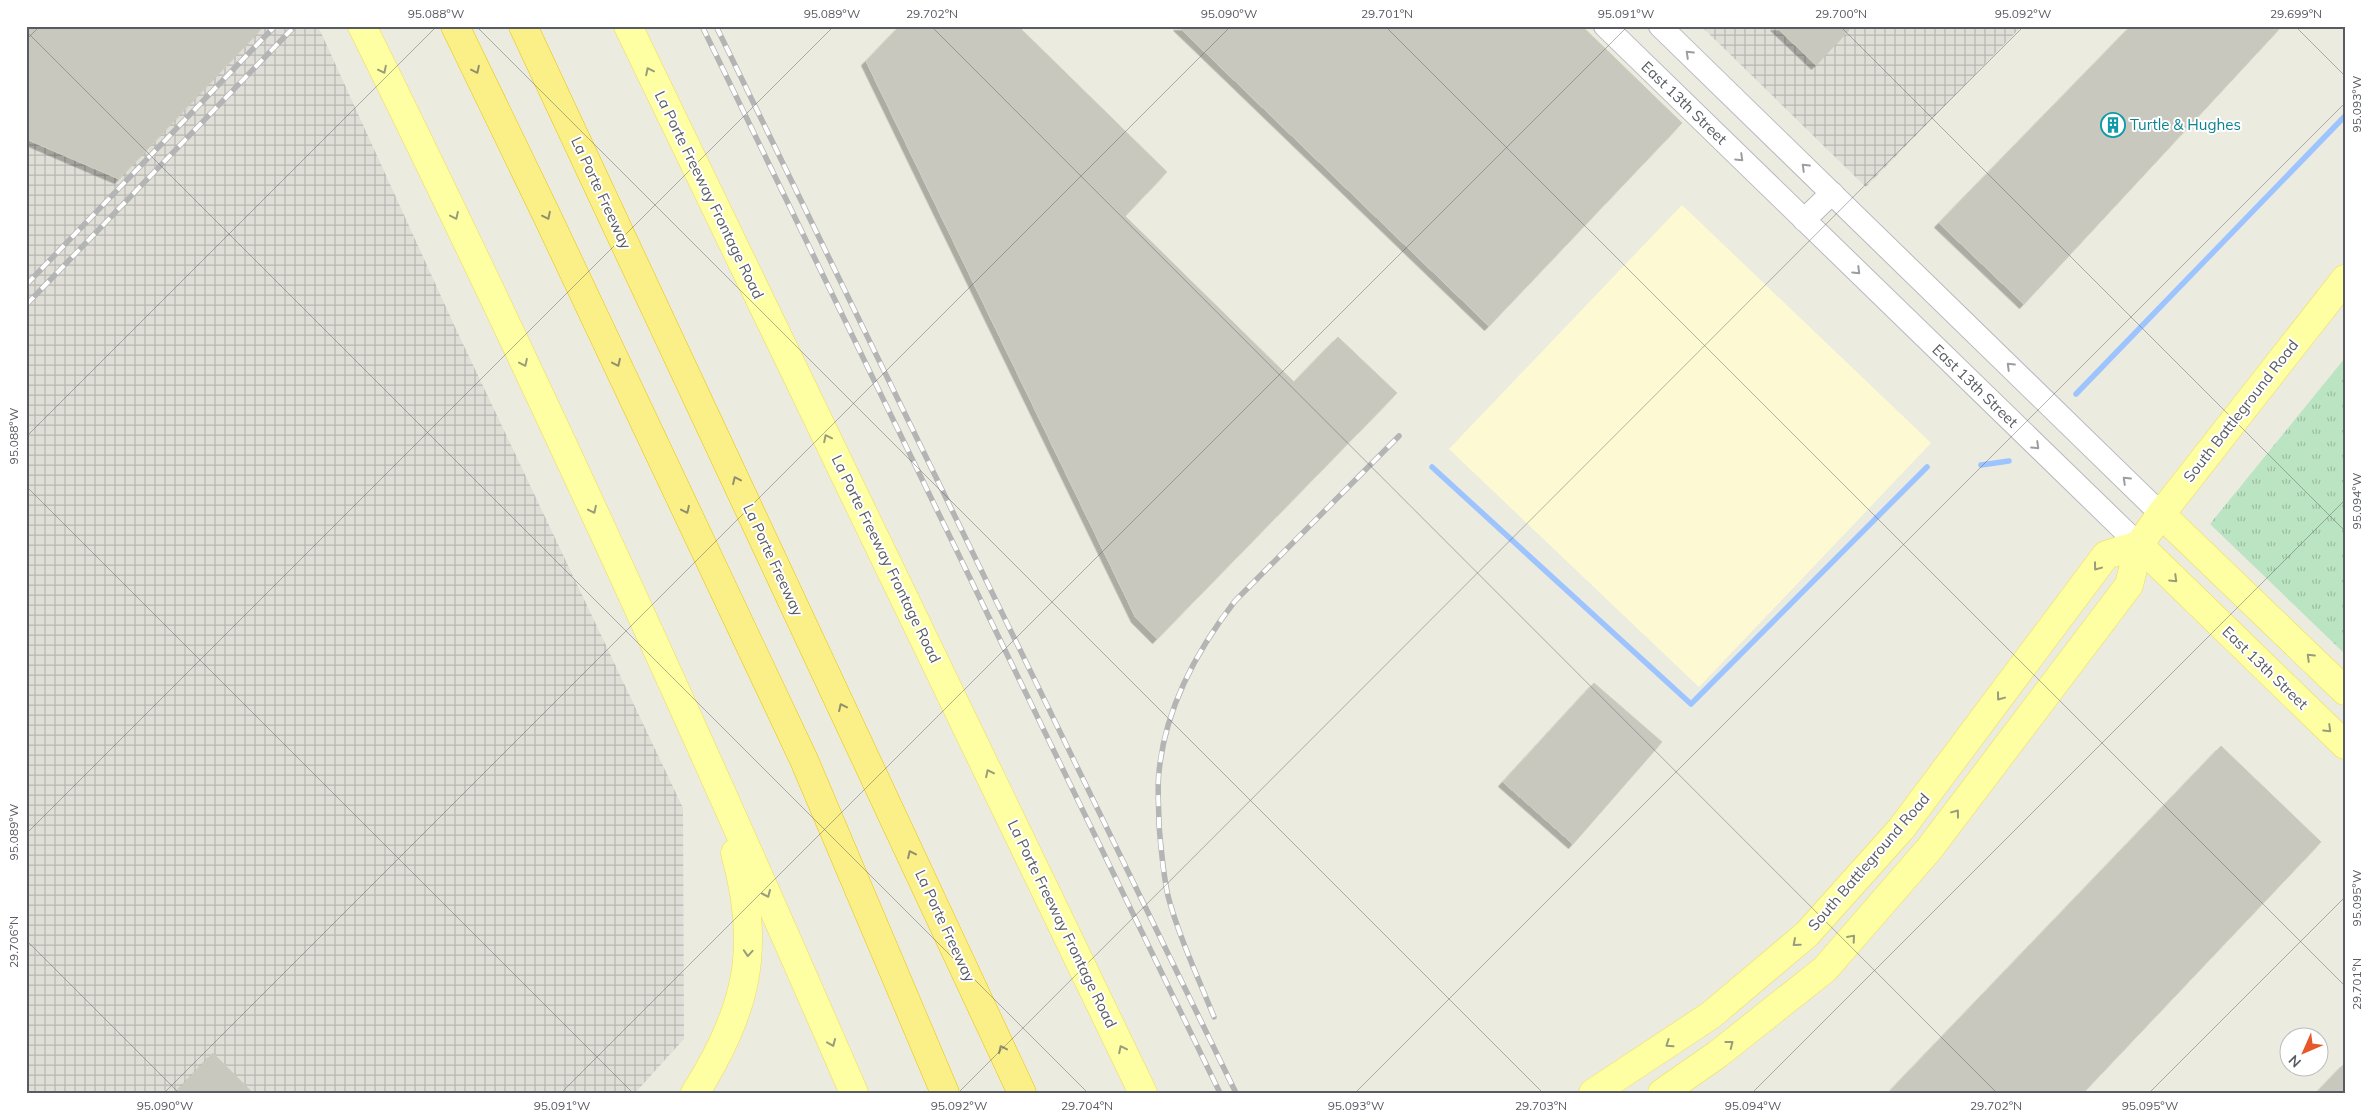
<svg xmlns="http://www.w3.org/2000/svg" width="2371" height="1119" font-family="Mulish,sans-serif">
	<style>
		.commercial { fill: #fdfad3 }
		.industrial { fill: url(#industrial-grid) }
		.park { fill: url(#park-tufts) }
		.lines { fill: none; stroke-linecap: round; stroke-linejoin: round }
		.stream { stroke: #9dc4fe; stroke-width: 5.5 }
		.building { fill: #c8c8bf; stroke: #d0cdbe; filter: url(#shadow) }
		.minor-casing { stroke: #b7b9bf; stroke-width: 24 }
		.major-casing { stroke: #efdd55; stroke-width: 29 }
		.highway-casing { stroke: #e8c503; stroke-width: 29 }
		.minor { stroke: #fff; stroke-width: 22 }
		.major { stroke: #fefea2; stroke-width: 28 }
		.highway { stroke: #fbf087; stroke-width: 28 }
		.rail-casing { stroke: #b3b4b4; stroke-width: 5.5 }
		.rail { stroke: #fff; stroke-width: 4; stroke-dasharray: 11; stroke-linecap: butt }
		.oneway { stroke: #9b9da0 }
		.oneway2 { stroke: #9a9c7b }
		.oneway3 { stroke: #918f6e }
		.ticks { fill: none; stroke: #585b61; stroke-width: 1; stroke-opacity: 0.45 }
		.labels { text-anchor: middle; stroke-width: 4; stroke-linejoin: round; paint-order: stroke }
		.street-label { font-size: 15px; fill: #585b61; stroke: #fff }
		.culture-label { font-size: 15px; fill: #0d838f; stroke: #fff; text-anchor: start }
		.neatline { fill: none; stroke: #585b61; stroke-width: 2 }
		.ticks-label { font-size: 12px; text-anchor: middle; fill: #585b61 }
	</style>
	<defs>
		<pattern id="industrial-grid" width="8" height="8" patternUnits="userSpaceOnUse" patternTransform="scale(1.25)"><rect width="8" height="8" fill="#dfded7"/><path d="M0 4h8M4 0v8" fill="none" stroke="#b8b7b2"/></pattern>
		<pattern id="park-tufts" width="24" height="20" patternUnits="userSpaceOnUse" patternTransform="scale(1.25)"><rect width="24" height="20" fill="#bbe4c2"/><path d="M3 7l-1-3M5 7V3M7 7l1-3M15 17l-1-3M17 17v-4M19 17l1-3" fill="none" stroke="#9bbca1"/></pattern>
		<filter id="shadow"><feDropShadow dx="-4.5" dy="4.5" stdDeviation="0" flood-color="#0004"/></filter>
	</defs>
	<rect width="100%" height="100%" fill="#ecebdf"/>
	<polygon class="commercial" points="1682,205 1931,443 1699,687 1449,449"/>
	<g class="industrial">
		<polygon points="26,26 318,26 455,327 683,808 684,1039 635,1093 26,1093"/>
		<polygon points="1701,26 2022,26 1866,187"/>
	</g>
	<polygon class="park" points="2345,358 2345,654 2210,524"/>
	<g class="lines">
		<g class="stream">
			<polyline points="2076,394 2345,116"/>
			<polyline points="1981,465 2009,461"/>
			<polyline points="1432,467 1691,704 1927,467"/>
		</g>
	</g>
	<g class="building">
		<polygon points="26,26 264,26 119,179 26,139"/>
		<polygon points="900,26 1018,26 1167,172 1125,216 1294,382 1338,337 1397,393 1157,639 1136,618 866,61"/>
		<polygon points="1178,26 1582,26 1682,123 1489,326"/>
		<polygon points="1775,26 1853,26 1816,65"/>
		<polygon points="2131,26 2282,26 2024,304 1939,223"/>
		<polygon points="1594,683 1662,742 1573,844 1503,782"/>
		<polygon points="2221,746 2321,842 2083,1093 1888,1093"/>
		<polygon points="213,1053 253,1093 175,1093"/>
		<polygon points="2345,1063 2345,1093 2316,1093"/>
	</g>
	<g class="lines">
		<defs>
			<g id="minor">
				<polyline points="1605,26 2139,545"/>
				<polyline points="1660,26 2161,514"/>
				<polyline points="1804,220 1832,193"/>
			</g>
			<g id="major">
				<path d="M 362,26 C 536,377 698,734 854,1093"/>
				<polyline points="628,26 1143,1093"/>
				<polyline points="2161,514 2345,691"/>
				<polyline points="2139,545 2345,745"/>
				<path d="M 695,1093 C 747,1011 762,948 735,853"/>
				<polyline points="1593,1093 1711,1015 1807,934 1901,829 2106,555 2139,545"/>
				<polyline points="1662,1093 1718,1054 1825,969 1930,848 2129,585 2139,545 2161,514 2345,279"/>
			</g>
			<g id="highway">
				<polyline points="455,26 547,216 804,760 945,1093"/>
				<polyline points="523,26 1022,1093"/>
			</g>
		</defs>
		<use href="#minor" class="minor-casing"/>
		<use href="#major" class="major-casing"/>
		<use href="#highway" class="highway-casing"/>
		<use href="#minor" class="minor"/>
		<use href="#major" class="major"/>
		<use href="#highway" class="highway"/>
		<defs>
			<g id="rail">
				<polyline points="702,26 1220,1093"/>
				<polyline points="716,26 1236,1093"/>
				<polyline points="26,285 275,26"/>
				<polyline points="26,305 292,29"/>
				<path d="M 1214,1017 C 1198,977 1179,937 1168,896 C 1163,873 1161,849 1159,825 C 1159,807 1157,789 1159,772 C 1165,709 1197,650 1235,601 L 1399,436"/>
			</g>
		</defs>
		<use href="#rail" class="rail-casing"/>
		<use href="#rail" class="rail"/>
	</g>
	<defs><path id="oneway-chevron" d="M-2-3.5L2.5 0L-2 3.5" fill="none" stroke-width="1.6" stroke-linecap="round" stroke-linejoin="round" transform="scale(1.25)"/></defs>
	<g class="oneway">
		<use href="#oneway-chevron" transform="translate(1689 54) rotate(-136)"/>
		<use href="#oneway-chevron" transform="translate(1740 158) rotate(44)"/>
		<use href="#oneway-chevron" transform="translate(1805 167) rotate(-136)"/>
		<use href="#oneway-chevron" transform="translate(1857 271) rotate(44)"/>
		<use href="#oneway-chevron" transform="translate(2010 366) rotate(-136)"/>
		<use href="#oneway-chevron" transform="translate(2036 446) rotate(44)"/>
		<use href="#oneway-chevron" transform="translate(2126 480) rotate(-136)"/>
	</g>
	<g class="oneway2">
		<use href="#oneway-chevron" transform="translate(383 70) rotate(64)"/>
		<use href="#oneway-chevron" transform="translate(649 71) rotate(-116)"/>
		<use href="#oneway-chevron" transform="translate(455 216) rotate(65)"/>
		<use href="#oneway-chevron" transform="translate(524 363) rotate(65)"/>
		<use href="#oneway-chevron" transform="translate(827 438) rotate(-116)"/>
		<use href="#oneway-chevron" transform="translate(593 510) rotate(65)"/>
		<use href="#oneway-chevron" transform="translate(2097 567) rotate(127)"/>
		<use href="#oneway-chevron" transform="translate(2174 579) rotate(44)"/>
		<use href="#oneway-chevron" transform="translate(2310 657) rotate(-136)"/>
		<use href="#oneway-chevron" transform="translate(2000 697) rotate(127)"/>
		<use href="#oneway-chevron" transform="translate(2328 729) rotate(44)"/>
		<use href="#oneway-chevron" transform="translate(989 773) rotate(-116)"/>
		<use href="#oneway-chevron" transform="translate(1956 813) rotate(-53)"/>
		<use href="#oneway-chevron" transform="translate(767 894) rotate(66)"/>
		<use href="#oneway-chevron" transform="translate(1852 938) rotate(-49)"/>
		<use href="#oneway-chevron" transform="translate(1796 943) rotate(139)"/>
		<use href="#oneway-chevron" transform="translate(748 953) rotate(94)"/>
		<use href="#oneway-chevron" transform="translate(832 1043) rotate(67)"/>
		<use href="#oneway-chevron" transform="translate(1669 1044) rotate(146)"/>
		<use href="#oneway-chevron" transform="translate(1730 1044) rotate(-38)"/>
		<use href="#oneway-chevron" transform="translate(1122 1049) rotate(-116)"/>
	</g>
	<g class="oneway3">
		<use href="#oneway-chevron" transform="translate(476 70) rotate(64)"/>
		<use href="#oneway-chevron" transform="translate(547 216) rotate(64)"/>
		<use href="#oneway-chevron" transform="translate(617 363) rotate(65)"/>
		<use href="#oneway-chevron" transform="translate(736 480) rotate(-115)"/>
		<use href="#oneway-chevron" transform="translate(686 510) rotate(65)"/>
		<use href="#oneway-chevron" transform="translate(842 707) rotate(-115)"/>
		<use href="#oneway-chevron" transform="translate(911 854) rotate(-115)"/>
		<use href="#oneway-chevron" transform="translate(1002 1049) rotate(-115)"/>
	</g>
	<path class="ticks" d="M 476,26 L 1543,1093M 931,26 L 1997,1093M 1385,26 L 2345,986M 1840,26 L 2345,531M 2295,26 L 2345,76M 26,31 L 1088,1093M 26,40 L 40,26M 26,437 L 437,26M 26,486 L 633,1093M 26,834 L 834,26M 26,940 L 179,1093M 164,1093 L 1231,26M 561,1093 L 1628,26M 958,1093 L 2024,26M 1355,1093 L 2345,103M 1752,1093 L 2345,500M 2149,1093 L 2345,897"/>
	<defs>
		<symbol id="building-ring" viewBox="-11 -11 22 22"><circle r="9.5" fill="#fff" stroke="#0f9aa8" stroke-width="1.5"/><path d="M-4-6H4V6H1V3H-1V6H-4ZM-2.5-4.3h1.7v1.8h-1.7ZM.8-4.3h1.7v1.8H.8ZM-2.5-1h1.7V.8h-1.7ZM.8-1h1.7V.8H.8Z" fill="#0f9aa8"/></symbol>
	</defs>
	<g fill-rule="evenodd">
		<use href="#building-ring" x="2099" y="111" width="28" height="28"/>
	</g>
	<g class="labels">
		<g class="street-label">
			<text transform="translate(1684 103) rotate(44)" y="5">East 13th Street</text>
			<text transform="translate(601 193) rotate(65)" y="5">La Porte Freeway</text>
			<text transform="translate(709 195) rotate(64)" y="5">La Porte Freeway Frontage Road</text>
			<text transform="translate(1975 386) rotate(44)" y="5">East 13th Street</text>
			<text transform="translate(2241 411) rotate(-52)" y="5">South Battleground Road</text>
			<text transform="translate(886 559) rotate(64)" y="5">La Porte Freeway Frontage Road</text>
			<text transform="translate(773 560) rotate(65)" y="5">La Porte Freeway</text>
			<text transform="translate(2265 668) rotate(44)" y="5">East 13th Street</text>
			<text transform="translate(1869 862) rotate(-49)" y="5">South Battleground Road</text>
			<text transform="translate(1062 924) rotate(64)" y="5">La Porte Freeway Frontage Road</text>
			<text transform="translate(945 926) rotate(65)" y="5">La Porte Freeway</text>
		</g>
		<g class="culture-label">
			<text x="2130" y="130">Turtle &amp; Hughes</text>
		</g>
	</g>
	<rect width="2371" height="1119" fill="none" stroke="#ffffff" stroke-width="55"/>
	<g transform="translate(2304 1052) rotate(225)"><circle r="24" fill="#ffffff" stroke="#bcbdc0"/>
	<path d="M0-4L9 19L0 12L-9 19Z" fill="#e6572a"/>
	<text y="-8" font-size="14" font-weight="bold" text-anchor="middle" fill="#585b61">N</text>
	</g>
	<rect x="28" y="28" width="2316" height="1064" class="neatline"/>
	<g class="ticks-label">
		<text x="436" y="18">95.088°W</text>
		<text x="832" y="18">95.089°W</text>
		<text x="932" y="18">29.702°N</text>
		<text x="1229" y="18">95.090°W</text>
		<text x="1387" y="18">29.701°N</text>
		<text x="1626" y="18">95.091°W</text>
		<text x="1841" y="18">29.700°N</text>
		<text x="2023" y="18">95.092°W</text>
		<text x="2296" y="18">29.699°N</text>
		<text transform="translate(2357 104) rotate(-90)" y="4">95.093°W</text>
		<text transform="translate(14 436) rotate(-90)" y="4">95.088°W</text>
		<text transform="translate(2357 501) rotate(-90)" y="4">95.094°W</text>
		<text transform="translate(14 832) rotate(-90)" y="4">95.089°W</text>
		<text transform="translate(2357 898) rotate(-90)" y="4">95.095°W</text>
		<text transform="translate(14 942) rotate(-90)" y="4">29.706°N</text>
		<text transform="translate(2357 984) rotate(-90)" y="4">29.701°N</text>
		<text x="165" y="1110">95.090°W</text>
		<text x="562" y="1110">95.091°W</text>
		<text x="959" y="1110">95.092°W</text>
		<text x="1087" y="1110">29.704°N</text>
		<text x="1356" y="1110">95.093°W</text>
		<text x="1541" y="1110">29.703°N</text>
		<text x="1753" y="1110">95.094°W</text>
		<text x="1996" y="1110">29.702°N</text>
		<text x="2150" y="1110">95.095°W</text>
	</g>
</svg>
